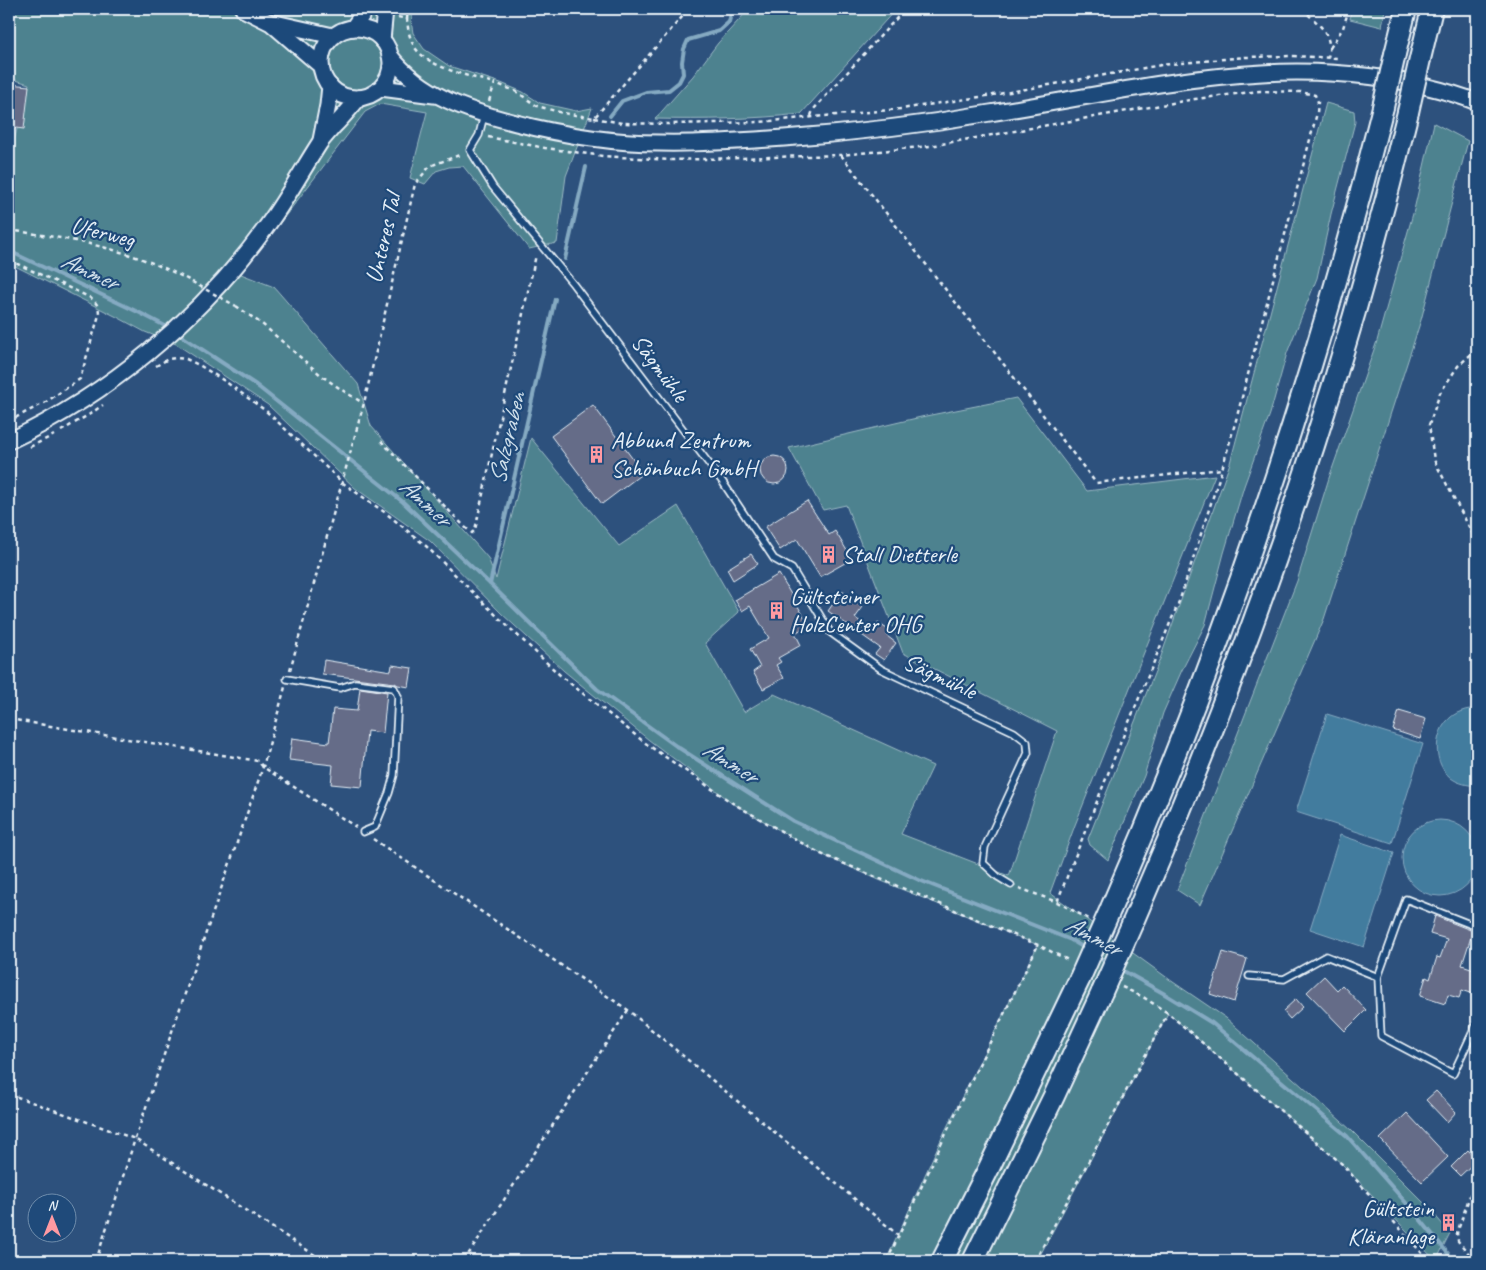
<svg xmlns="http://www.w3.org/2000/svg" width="1486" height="1270" font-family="Caveat,sans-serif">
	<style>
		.green { fill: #4e828f; stroke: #9bbac4 }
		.water { fill: #437b9e; stroke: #85aac2 }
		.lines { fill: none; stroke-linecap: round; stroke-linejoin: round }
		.stream { stroke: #85aac2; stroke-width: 4 }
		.building { fill: #656c88; stroke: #e8f1f8 }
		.lane-casing { stroke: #e8f1f8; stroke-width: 9 }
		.secondary-casing { stroke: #e8f1f8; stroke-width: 19 }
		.highway-casing { stroke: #e8f1f8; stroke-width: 24 }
		.path { stroke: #e8f1f8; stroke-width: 2.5; stroke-dasharray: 4 4; stroke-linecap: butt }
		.lane { stroke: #1f4a7a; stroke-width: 5.5 }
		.secondary { stroke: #1f4a7a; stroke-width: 15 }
		.highway { stroke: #1f4a7a; stroke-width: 20 }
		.highway-bridge-casing { stroke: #e8f1f8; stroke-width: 24; stroke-linecap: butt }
		.path-bridge { stroke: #e8f1f8; stroke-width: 2.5; stroke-dasharray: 4 4; stroke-linecap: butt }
		.highway-bridge { stroke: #1f4a7a; stroke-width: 20 }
		.labels { text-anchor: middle; stroke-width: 4.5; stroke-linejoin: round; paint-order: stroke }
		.street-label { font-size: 24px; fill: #e8f1f8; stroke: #1f4a7a }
		.poi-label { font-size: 24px; fill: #e8f1f8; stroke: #1f4a7a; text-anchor: start }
		.water-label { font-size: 25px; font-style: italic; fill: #cfdfea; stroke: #1f4a7a }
	</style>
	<rect width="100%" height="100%" fill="#2d517d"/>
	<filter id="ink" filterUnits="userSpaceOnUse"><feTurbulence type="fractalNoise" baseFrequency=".02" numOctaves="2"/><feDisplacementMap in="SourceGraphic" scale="10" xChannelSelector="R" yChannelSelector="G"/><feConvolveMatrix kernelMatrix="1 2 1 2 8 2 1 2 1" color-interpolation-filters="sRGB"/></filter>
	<g filter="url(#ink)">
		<g class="green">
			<polygon points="9,9 414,9 411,21 413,33 424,49 449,66 501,83 523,92 540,103 576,111 592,108 566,176 557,243 529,249 463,166 449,167 436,171 425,184 410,178 427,112 380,104 365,112 241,274 274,287 358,384 371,426 488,558 496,579 531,438 619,546 678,506 739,612 705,643 744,712 774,694 933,766 901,834 1009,876 1057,731 903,653 846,505 823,510 789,448 921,417 1016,398 1087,491 1215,475 1075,825 1050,893 1173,982 1226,1018 1351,1130 1426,1205 1450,1233 1436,1261 1342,1164 1168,1013 1037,1261 886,1261 944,1133 1038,945 879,880 821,854 734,804 649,740 564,671 502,614 430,541 355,488 268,405 176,344 145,332 119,318 9,263 9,159 29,84 9,78"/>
			<path d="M 749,9 L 896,9 L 801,114 C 753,119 703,120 655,119 L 693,76 L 718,43 Z"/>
			<polygon points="1351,9 1385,9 1382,27 1350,19"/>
			<polygon points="1326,103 1354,111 1355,122 1331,214 1317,278 1287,353 1270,414 1244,486 1224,553 1205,625 1182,670 1163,713 1144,776 1108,860 1090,845 1088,839 1160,659 1230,463"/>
			<polygon points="1434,123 1468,141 1421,320 1324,619 1200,905 1177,890 1297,581 1329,478 1377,341 1414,210"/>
		</g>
		<g class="water">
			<path d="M 1477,708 L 1477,786 C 1468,785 1459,784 1451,778 C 1429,761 1434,720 1462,711 C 1466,709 1472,709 1477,708 Z"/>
			<polygon points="1327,714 1423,744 1392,843 1296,812"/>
			<circle cx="1440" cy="858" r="38"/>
			<polygon points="1340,835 1394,853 1364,947 1310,929"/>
		</g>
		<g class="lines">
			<g class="stream">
				<polyline points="610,116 622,101 646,92 669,90 679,82 683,74 682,62 684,49 688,40 719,31 729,22 732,9"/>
				<polyline points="9,251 140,313 169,328"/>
				<polyline points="565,259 586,167"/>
				<polyline points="177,333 256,385 403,502 490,584 597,689 676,746 793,821 919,880 1071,940 1086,949"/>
				<polyline points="490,584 555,299"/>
				<polyline points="1096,955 1109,963"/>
				<polyline points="1120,969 1163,993 1212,1023 1347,1136 1415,1213 1454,1261"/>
			</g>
		</g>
		<g class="building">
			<polygon points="9,84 29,86 24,129 9,127"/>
			<polygon points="593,405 643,473 602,504 551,436"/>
			<circle cx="774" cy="470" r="14"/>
			<polygon points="807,501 829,535 835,531 852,559 820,577 797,539 780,550 765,527"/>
			<polygon points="751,554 758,564 733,580 727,569"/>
			<polygon points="779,574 809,625 795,633 801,645 778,658 781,662 776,665 784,678 763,689 753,672 760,667 750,649 769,638 750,606 742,611 735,600"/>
			<polygon points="842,591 863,607 855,618 873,630 878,623 890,631 887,636 896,643 884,660 875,654 880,648 828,611"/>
			<polygon points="324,660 391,671 392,665 412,668 409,687 398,685 395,683 322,674"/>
			<polygon points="360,688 387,692 383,733 367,731 362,787 331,784 333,765 289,760 292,738 329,743 333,709 357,711"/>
			<polygon points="1399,711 1426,719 1420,739 1393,730"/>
			<polygon points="1435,916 1473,931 1462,965 1477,970 1477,995 1462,990 1459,998 1448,995 1445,1004 1420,996 1426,977 1430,979 1437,957 1440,958 1447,939 1430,934"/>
			<polygon points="1223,952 1247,959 1234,1002 1210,994"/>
			<polygon points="1324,976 1337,990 1342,985 1366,1010 1345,1031 1307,992"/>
			<polygon points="1296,999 1303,1007 1290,1019 1283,1011"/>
			<polygon points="1436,1091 1456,1112 1447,1122 1426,1100"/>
			<polygon points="1407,1113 1448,1157 1422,1182 1380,1139"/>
			<polygon points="1468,1150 1477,1160 1460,1176 1451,1167"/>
		</g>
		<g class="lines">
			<defs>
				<g id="lane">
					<polyline points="484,115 479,135 470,150 493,187 573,284 722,481 774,559 792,569 830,632 881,669 1014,732 1027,742 1028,753 985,847 983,863 998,877 1011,885"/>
					<polyline points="287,679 340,688 355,683 394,688 398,696 394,775 389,793 375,827 363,832"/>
					<polyline points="1477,927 1406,899 1378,977 1381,1036 1453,1074 1477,1023"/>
					<polyline points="1249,976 1284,979 1326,956 1378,977"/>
				</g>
				<g id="secondary">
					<polyline points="243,9 271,23 321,66"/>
					<polyline points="275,23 333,36"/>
					<circle cx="356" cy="63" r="35"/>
					<polyline points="353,28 366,9"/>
					<polyline points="382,40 385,9"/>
					<path d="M 390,56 C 422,96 468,111 516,123 C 563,135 612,143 660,143 C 701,144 743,141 784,138 C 853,133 921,125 990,113 C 1080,99 1170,78 1262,73 C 1332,69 1411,77 1477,102"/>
					<polyline points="381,88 434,95"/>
					<polyline points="321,140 328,105 330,86"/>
					<path d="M 9,441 C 109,394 199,319 264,230 C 285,202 301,172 319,144 C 324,137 329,132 334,126 C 343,117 351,107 359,98"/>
				</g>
				<g id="highway">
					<polyline points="1395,54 1406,9"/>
					<polyline points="1420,59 1432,9"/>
					<path d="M 1111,908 C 1224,649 1314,382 1383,107"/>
					<path d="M 1133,922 C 1247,661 1341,390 1408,112"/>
					<polyline points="942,1261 987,1172 1080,978"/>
					<polyline points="973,1261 1054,1096 1102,992"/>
				</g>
			</defs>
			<use href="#lane" class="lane-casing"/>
			<use href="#secondary" class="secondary-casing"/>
			<use href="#highway" class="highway-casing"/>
			<g class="path">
				<path d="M 1302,9 C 1317,23 1334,33 1328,57"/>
				<path d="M 398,17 L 407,19 C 408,29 409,39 416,49 C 430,68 472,77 495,83"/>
				<polyline points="407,19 408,9"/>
				<polyline points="1330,48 1343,28 1349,9"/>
				<polyline points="9,78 16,80"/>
				<polyline points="489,101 495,83 517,92 537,106 563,113 594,118 689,9"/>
				<polyline points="811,116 813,110 905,9"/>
				<polyline points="594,118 622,123 670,124 760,122 901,109 993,95 1161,65 1245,57 1292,56 1337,58"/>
				<polyline points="488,137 545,148 603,156 671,160 841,155 930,146 1195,99 1260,91 1301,92 1315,95 1318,102 1317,113 1236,420 1222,469 1180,599 1117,751 1057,902"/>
				<polyline points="841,155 1096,483 1222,469"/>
				<path d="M 9,230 C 71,239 128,248 185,278"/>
				<path d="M 9,260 L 89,297 C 96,302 99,305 99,315 L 80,379 L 46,402 L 9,421"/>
				<polyline points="236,306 262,324 322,376 342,390 363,403"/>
				<polyline points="1477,349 1458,366 1440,393 1429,425 1434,460 1477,542"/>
				<polyline points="156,366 168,359 176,358 186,359 199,365 226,382 266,411 343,483 387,514 426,546 500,619 561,676 648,745 734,804 821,854 1038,945 1070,961"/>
				<polyline points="61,431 90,414 103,405"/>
				<polyline points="381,441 466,528 472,533 475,530 536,255"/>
				<polyline points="30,447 54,435"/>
				<polyline points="290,670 364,403 415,184 430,166 462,154"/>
				<polyline points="9,719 258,761 263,767 356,827"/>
				<polyline points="373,839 628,1010 898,1235"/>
				<polyline points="1019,888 1057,902 1089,919"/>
				<polyline points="1122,987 1143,997 1168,1013 1342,1164 1429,1261"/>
				<polyline points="9,1094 135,1139 324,1261"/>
				<polyline points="96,1261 135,1139 263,767 285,687"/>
				<polyline points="464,1261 628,1010"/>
				<polyline points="887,1261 963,1097 1038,945"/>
				<polyline points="1035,1261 1168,1013"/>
				<polyline points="1475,1261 1458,1241 1457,1233 1477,1175"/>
			</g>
			<use href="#lane" class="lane"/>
			<use href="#secondary" class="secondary"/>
			<use href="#highway" class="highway"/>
			<defs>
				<g id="highway-bridge">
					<polyline points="1383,107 1395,54"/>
					<polyline points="1408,112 1420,59"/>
					<polyline points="1080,978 1111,908"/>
					<polyline points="1102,992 1133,922"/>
				</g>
			</defs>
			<use href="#highway-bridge" class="highway-bridge-casing"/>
			<polyline class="path-bridge" points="185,278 236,306"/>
			<use href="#highway-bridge" class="highway-bridge"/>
		</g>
	</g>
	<defs>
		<symbol id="building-bare" viewBox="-9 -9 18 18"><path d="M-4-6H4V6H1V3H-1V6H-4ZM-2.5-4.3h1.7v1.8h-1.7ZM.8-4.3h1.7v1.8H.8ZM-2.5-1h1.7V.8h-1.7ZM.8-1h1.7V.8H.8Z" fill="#ff9aa2" stroke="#1f4a7a" stroke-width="2.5" paint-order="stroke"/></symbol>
	</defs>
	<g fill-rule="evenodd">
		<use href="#building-bare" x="584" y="442" width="25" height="25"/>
		<use href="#building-bare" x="816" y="542" width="25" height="25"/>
		<use href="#building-bare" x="764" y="598" width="25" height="25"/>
		<use href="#building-bare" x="1436" y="1210" width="25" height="25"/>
	</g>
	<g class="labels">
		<g class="street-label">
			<text transform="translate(103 232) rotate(14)" y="8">Uferweg</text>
			<text transform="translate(383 238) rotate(-77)" y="8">Unteres Tal</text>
			<text transform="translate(660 368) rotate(53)" y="8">Sägmühle</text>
			<text transform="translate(940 676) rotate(25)" y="8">Sägmühle</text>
		</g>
		<g class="poi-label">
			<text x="611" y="448">Abbund Zentrum<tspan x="611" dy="28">Schönbuch GmbH</tspan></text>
			<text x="842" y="562">Stall Dietterle</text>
			<text x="790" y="604">Gültsteiner<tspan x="790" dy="28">HolzCenter OHG</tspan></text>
			<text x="1434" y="1216" text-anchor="end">Gültstein<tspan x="1434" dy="28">Kläranlage</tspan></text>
		</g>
		<g class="water-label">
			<text transform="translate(90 270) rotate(25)" y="9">Ammer</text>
			<text transform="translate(506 438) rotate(-77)" y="9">Salzgraben</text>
			<text transform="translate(426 501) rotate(42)" y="9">Ammer</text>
			<text transform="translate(731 761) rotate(32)" y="9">Ammer</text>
			<text transform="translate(1094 935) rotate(28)" y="9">Ammer</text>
		</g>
	</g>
	<rect width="1486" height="1270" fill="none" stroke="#1f4a7a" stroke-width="30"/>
	<rect x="15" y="15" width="1456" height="1240" fill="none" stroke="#e8f1f8" stroke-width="2" filter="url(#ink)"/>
	<g transform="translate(52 1218)"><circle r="24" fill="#1f4a7a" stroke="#6f8dac"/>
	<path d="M0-4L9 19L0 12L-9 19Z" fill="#ff9aa2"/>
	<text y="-8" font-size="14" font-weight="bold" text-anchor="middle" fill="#e8f1f8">N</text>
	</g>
</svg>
